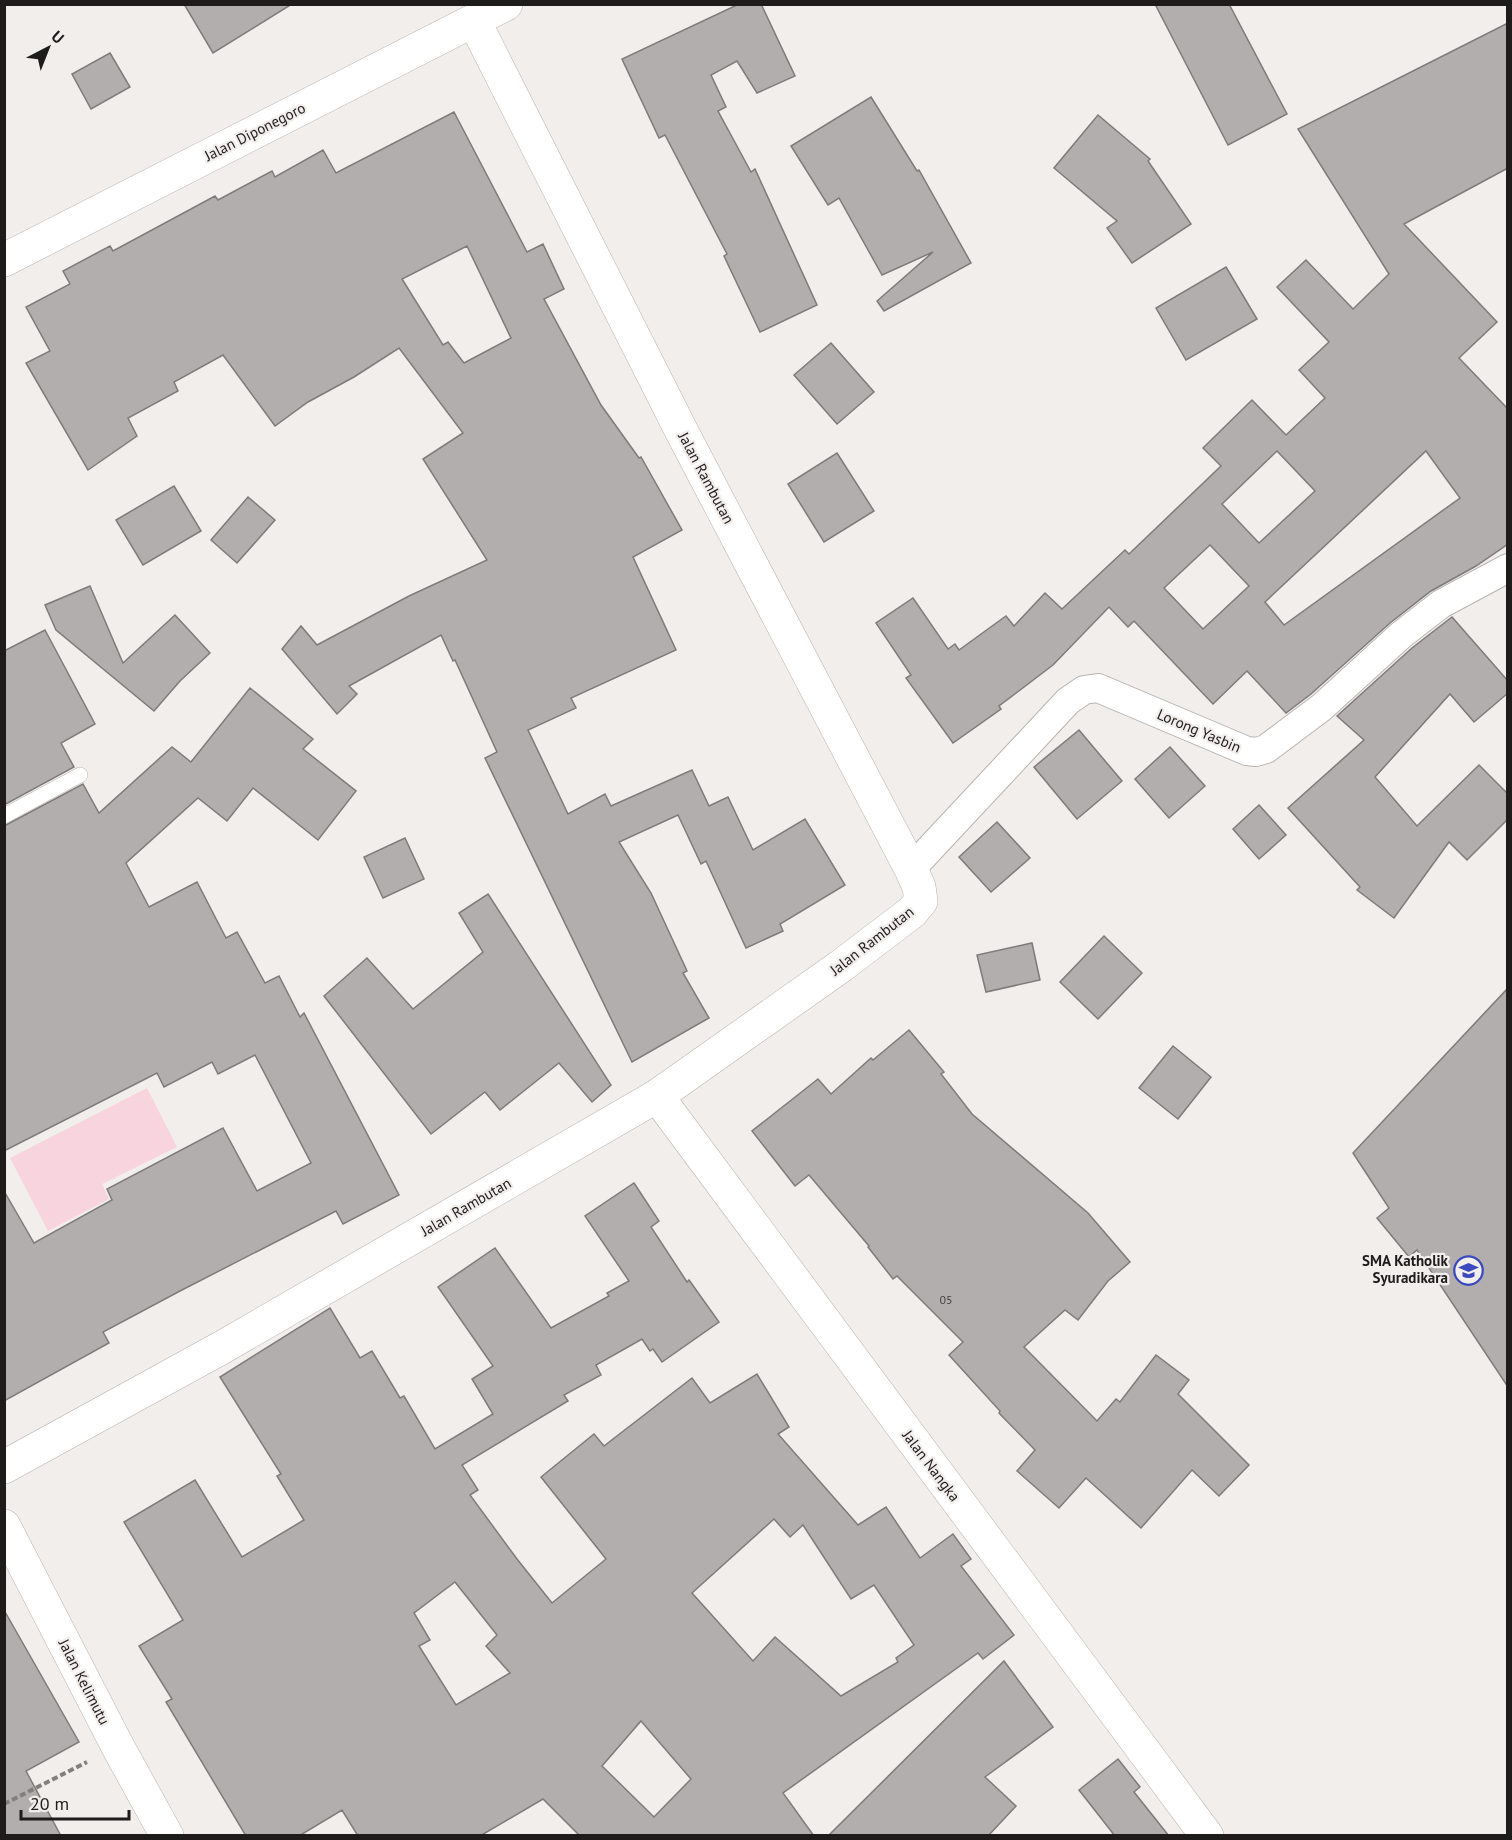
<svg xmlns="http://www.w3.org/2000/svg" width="1512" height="1840" font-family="'PT Sans',sans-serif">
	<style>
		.green { fill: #f8d5de }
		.building { fill: #b3aeae; stroke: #7f7b7a; stroke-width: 1.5; fill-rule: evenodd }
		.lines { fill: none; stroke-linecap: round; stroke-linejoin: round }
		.service-casing { stroke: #b7b4b2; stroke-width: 16 }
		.minor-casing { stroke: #b7b4b2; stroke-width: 30 }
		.tertiary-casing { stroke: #b7b4b2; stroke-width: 34 }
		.path { stroke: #82807e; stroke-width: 4; stroke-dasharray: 6 3; stroke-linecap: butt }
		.service { stroke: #fff; stroke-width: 15 }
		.minor { stroke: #fff; stroke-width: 28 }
		.tertiary { stroke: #fff; stroke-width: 33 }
		.labels { text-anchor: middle; stroke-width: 4.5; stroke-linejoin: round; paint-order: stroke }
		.number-label { font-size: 12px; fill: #424040 }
		.street-label { font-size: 15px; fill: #1d1c1b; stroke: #f1eeeb }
		.poi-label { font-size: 15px; font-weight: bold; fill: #1d1c1b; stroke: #f1eeeb; text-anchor: end }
	</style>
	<rect width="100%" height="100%" fill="#f1eeeb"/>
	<polygon class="green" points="147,1088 177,1147 102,1184 109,1199 48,1231 10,1158"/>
	<g class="building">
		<polygon points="184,4 292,4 213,53"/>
		<polygon points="739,4 761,4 795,76 757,93 737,61 711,75 726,107 718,111 751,172 755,169 817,305 760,332 724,256 727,254 665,135 659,138 622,59"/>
		<polygon points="1155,4 1229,4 1287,114 1228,145"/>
		<path d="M 1508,23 L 1508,168 L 1404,224 L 1497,322 L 1459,358 L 1508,409 L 1508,544 L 1476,566 L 1431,591 L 1390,623 L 1311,694 L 1286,713 L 1247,671 L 1213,704 L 1134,621 L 1128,627 L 1109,607 L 1053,665 L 999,706 L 1001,709 L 953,743 L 906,678 L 911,675 L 876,623 L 913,598 L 948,649 L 955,644 L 959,650 L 1006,616 L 1014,626 L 1045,593 L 1062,609 L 1125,550 L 1129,554 L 1221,466 L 1203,448 L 1252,400 L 1286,435 L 1325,398 L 1299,370 L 1329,342 L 1277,287 L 1306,260 L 1353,309 L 1389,274 L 1298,129 ZM 1277,451 L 1315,491 L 1259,543 L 1222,504 ZM 1426,451 L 1460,498 L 1284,625 L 1265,602 ZM 1210,545 L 1249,586 L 1203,629 L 1164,588 Z"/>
		<polygon points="110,53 130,87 91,109 72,74"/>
		<polygon points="871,97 917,171 919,170 971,263 884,311 877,301 933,252 882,275 839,198 828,205 791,146"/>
		<path d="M 454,112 L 527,252 L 543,244 L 564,289 L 544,299 L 601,405 L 639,458 L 641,457 L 682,530 L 633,557 L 676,650 L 571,698 L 576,708 L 528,730 L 568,814 L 605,794 L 611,806 L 692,770 L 709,806 L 728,797 L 753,850 L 805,819 L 845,885 L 780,924 L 783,931 L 746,948 L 706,861 L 701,864 L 678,815 L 619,842 L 651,893 L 687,971 L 683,973 L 709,1018 L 632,1062 L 485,758 L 497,752 L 455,660 L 453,661 L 441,635 L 349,686 L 357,694 L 337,714 L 282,649 L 301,626 L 317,645 L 409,596 L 487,560 L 423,459 L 463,433 L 399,348 L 354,377 L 308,402 L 275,426 L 223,355 L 174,382 L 178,391 L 128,418 L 137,436 L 88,470 L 26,363 L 50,351 L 26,307 L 70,284 L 63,271 L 110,246 L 113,251 L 215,196 L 218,200 L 272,171 L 275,177 L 323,150 L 336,173 ZM 467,246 L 511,338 L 464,363 L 448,342 L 443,345 L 402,279 Z"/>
		<polygon points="1098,115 1150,159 1148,161 1191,224 1132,263 1107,228 1117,221 1054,168"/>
		<polygon points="1226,267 1257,319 1186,360 1156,308"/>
		<polygon points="831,343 874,392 837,424 794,375"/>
		<polygon points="837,453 874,511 824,542 788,484"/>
		<polygon points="174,486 201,531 143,565 116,520"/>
		<polygon points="248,497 275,520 237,563 211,540"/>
		<polygon points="90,586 123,663 175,615 210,653 180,681 154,711 56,630 45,605"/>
		<polygon points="1452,617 1508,681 1508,693 1474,722 1450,694 1375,777 1417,826 1479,765 1508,794 1508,819 1467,860 1449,842 1394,918 1357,890 1360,887 1288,808 1364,740 1337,716 1412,648"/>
		<polygon points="45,630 95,724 61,743 74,767 4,805 4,651"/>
		<polygon points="250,688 313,739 303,749 356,791 318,840 253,788 227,821 198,798 126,863 149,907 197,882 226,938 237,932 265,983 279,976 300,1017 304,1013 399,1195 343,1224 336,1211 180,1291 103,1332 109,1343 4,1401 4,1191 34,1243 112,1200 107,1189 223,1128 257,1191 311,1163 255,1055 218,1074 212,1062 164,1087 157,1073 4,1151 4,826 83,784 99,813 172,747 191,762"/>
		<polygon points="1079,730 1122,781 1077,819 1034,767"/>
		<polygon points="1170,747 1205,786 1169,818 1135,779"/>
		<polygon points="1259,805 1286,835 1259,859 1233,829"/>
		<polygon points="997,822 1030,858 991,892 959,857"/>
		<polygon points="405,838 424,879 383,898 364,857"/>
		<polygon points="488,894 611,1085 592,1102 559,1063 500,1110 485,1092 431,1134 324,996 367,958 413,1009 483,952 459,913"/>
		<polygon points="1104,936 1142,973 1098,1019 1060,982"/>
		<polygon points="1032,943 1040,980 986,992 977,955"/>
		<polygon points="1508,988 1508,1387 1417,1250 1409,1257 1377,1218 1389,1208 1353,1153"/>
		<polygon points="909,1030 944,1072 941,1074 972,1114 1088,1213 1130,1262 1108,1281 1078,1320 1065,1310 1024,1347 1097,1421 1116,1399 1120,1402 1156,1355 1189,1380 1178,1394 1249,1465 1219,1496 1192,1470 1141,1528 1086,1478 1059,1508 1017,1471 1035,1450 999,1413 1000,1411 949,1355 963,1342 897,1276 893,1279 868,1247 869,1246 809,1175 795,1186 752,1131 818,1079 831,1094 871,1058 873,1060"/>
		<polygon points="1173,1046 1211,1077 1178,1119 1139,1088"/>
		<path d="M 634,1183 L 659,1221 L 651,1227 L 687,1282 L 689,1280 L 719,1322 L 662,1362 L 653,1349 L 650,1351 L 642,1339 L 596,1365 L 601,1375 L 564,1395 L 568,1401 L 462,1465 L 478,1490 L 470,1495 L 517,1559 L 552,1603 L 606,1559 L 541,1477 L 594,1434 L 604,1446 L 692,1378 L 710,1403 L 757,1374 L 789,1427 L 778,1434 L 858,1525 L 886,1507 L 920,1558 L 953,1534 L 971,1559 L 961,1566 L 1014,1635 L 983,1659 L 978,1653 L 783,1793 L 814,1836 L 580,1836 L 543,1799 L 480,1836 L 358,1836 L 342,1810 L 299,1836 L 246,1836 L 166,1702 L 172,1699 L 139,1646 L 183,1620 L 124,1522 L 195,1480 L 242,1557 L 304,1520 L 277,1476 L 281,1474 L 220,1377 L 330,1308 L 360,1358 L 372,1351 L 400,1398 L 404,1396 L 435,1449 L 493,1414 L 472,1379 L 493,1366 L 438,1287 L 495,1248 L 551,1328 L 609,1296 L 607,1293 L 629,1281 L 585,1216 ZM 774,1519 L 790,1537 L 803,1525 L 851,1599 L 874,1585 L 914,1645 L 896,1658 L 898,1662 L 841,1696 L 775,1637 L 753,1661 L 692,1593 ZM 455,1582 L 497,1635 L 486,1646 L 510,1673 L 456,1705 L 419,1646 L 430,1640 L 414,1613 ZM 641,1721 L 691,1779 L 654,1817 L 602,1766 Z"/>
		<polygon points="4,1610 79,1742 26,1771 61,1836 4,1836"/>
		<polygon points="1004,1661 1053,1727 985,1777 1016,1806 988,1836 828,1836"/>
		<polygon points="1118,1759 1140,1787 1134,1792 1169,1836 1115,1836 1079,1790"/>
	</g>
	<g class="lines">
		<defs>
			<polyline id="service" points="4,816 80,775"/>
			<polyline id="minor" points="911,869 1068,701 1084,690 1098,688 1247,751 1256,752 1266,749 1322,707 1401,635 1441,604 1508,568"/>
			<g id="tertiary">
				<polyline points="4,260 506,4"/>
				<polyline points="657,1096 1207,1836"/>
				<polyline points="4,1467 221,1348 657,1096 841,966 912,912 921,901 919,887 911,869 683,434 474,21"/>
				<polyline points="4,1526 118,1747 167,1836"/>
			</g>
		</defs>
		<use href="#service" class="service-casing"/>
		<use href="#minor" class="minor-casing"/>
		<use href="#tertiary" class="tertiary-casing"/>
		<polyline class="path" points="4,1804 87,1762"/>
		<use href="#service" class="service"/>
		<use href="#minor" class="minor"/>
		<use href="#tertiary" class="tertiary"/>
	</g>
	<defs>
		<symbol id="school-ring" viewBox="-11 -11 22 22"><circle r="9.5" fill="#f1eeeb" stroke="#3b4abe" stroke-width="1.5"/><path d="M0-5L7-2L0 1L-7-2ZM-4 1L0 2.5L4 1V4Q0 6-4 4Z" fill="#3b4abe"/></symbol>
	</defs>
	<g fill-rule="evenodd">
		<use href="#school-ring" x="1452" y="1254" width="33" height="33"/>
	</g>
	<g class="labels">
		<g class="number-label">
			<text x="946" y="1304">05</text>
		</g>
		<g class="street-label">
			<text transform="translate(255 132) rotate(-27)" y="5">Jalan Diponegoro</text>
			<text transform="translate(706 478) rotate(62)" y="5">Jalan Rambutan</text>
			<text transform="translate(1199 731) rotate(23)" y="5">Lorong Yasbin</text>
			<text transform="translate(872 941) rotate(-38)" y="5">Jalan Rambutan</text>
			<text transform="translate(466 1207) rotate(-30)" y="5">Jalan Rambutan</text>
			<text transform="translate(931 1466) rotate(53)" y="5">Jalan Nangka</text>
			<text transform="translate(84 1682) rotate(63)" y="5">Jalan Kelimutu</text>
		</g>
		<g class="poi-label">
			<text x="1448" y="1266">SMA Katholik<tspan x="1448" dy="17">Syuradikara</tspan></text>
		</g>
	</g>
	<rect width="1512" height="1840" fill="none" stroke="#1d1c1b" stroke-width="12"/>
	<g transform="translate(48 48) rotate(42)" stroke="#f1eeeb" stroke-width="4.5" paint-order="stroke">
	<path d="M0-4.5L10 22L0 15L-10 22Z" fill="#1d1c1b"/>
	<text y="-9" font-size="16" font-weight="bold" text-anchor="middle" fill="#1d1c1b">U</text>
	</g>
	<path d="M21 1810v9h108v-9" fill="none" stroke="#1d1c1b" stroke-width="3"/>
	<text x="30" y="1810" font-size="18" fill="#1d1c1b" stroke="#f1eeeb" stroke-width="4.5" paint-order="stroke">20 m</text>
</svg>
